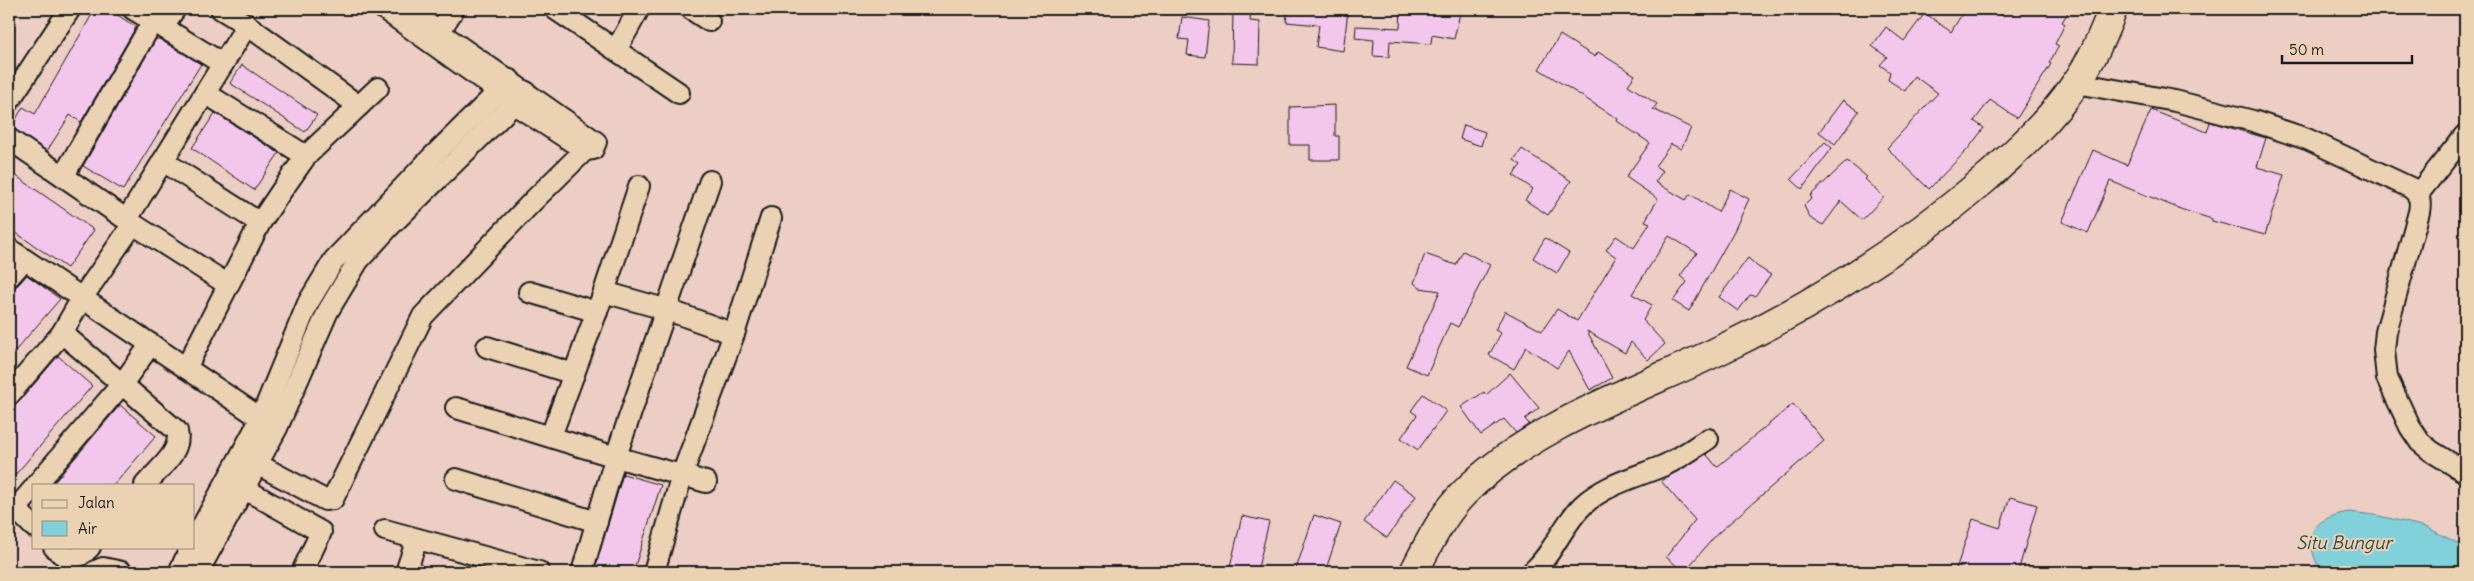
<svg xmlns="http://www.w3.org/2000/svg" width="2474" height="581" font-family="Delius,sans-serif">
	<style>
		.water { fill: #81d1da; stroke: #59898e }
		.building { fill: #f3c6eb; stroke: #1c1c1c }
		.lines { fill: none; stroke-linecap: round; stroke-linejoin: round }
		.street-casing { stroke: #1c1c1c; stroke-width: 24 }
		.secondary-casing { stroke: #1c1c1c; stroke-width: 31 }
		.street { stroke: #ebd2b3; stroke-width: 20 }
		.secondary { stroke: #ebd2b3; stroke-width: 28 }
		.labels { text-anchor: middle; stroke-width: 4; stroke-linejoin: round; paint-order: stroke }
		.water-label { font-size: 18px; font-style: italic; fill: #35494c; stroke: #ebd2b3 }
	</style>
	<rect width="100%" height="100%" fill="#edcec4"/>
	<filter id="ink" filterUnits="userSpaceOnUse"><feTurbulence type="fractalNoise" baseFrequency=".02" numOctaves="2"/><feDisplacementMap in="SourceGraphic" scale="10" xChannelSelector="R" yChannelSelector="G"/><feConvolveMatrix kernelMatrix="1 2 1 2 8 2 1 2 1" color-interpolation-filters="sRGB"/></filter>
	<g filter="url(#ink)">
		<path class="water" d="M 2349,512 L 2375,515 L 2426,527 L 2465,547 L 2465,572 L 2320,572 C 2317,563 2311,551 2311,541 C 2310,522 2334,514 2349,512 Z"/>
		<g class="building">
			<polygon points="95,9 119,9 116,14 136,27 81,122 70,115 47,151 11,128 23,107 35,114"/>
			<polygon points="1233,9 1251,9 1250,21 1260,22 1259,64 1232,63"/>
			<polygon points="1288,9 1330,9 1348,11 1343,51 1316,47 1319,25 1286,22"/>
			<polygon points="1401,9 1461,9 1454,39 1432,35 1431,44 1390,41 1389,57 1373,56 1374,40 1355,38 1356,26 1400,28"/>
			<polygon points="1965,9 1991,9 2003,16 2007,9 2070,9 2062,22 2065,24 2055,44 2059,46 2049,63 2051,64 2017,118 1990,100 1974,121 1984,128 1968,149 1929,189 1887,148 1938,93 1914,76 1905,91 1888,80 1890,72 1880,65 1887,57 1872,46 1886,27 1904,41 1925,13 1951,32"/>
			<polygon points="1182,17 1209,21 1205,57 1187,55 1189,40 1179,39"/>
			<polygon points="1560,35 1595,57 1598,52 1635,75 1628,85 1657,104 1653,109 1691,128 1681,149 1671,144 1655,166 1663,171 1655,182 1686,200 1690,194 1718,212 1730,189 1749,199 1734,231 1689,311 1673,301 1687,282 1680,276 1697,253 1669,236 1632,294 1652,305 1643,320 1665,344 1648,360 1631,342 1625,353 1587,331 1612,378 1590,390 1569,351 1557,368 1526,347 1514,369 1489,355 1501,333 1495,330 1505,311 1542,331 1557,309 1577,321 1616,257 1606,250 1616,236 1634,248 1650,223 1645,221 1658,199 1626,177 1650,143 1617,121 1618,119 1539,69"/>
			<polygon points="156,39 159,39 201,64 123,190 83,166"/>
			<polygon points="242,65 317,115 305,132 230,83"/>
			<polygon points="1843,100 1859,111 1835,144 1819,132"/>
			<polygon points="1335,105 1335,136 1339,136 1339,160 1310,160 1310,145 1290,145 1290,107"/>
			<polygon points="2151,110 2207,132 2210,122 2266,138 2257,167 2284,175 2265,235 2212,221 2212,219 2183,210 2110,181 2088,233 2062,222 2093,150 2127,165"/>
			<polygon points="215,113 279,153 254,190 192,148"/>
			<polygon points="1464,125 1485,132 1481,146 1460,139"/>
			<polygon points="1825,142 1832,148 1802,189 1791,179"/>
			<polygon points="1522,149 1571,181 1548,215 1525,200 1533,189 1513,175 1521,165 1514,160"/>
			<polygon points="1847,161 1867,177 1865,179 1884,197 1862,220 1841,201 1823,225 1810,218 1804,206 1812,198 1810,196"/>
			<polygon points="9,171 94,230 67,268 9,228"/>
			<polygon points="1545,238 1569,253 1557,273 1533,258"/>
			<polygon points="1463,251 1490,265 1458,327 1450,323 1427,375 1406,366 1440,291 1420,288 1414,283 1425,254 1456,265"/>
			<polygon points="1748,258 1758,267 1771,275 1755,296 1750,295 1738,311 1719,297"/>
			<polygon points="27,275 60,299 9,358 9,289 18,285"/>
			<polygon points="58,356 92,386 9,482 9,407 18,403"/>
			<polygon points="1510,373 1539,408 1525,419 1529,424 1516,433 1504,419 1481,435 1461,407 1484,392 1486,395"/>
			<polygon points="1423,394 1446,411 1418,450 1401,438 1417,415 1411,411"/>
			<polygon points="1793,404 1824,441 1717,534 1684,572 1666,557 1695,520 1661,481 1706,454 1717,467"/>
			<polygon points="120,405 156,436 114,485 52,485"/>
			<polygon points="623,474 661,485 633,572 594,572"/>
			<polygon points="1393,480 1416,496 1387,538 1364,522"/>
			<polygon points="2010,497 2037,505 2018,572 1996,572 1984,569 1983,572 1955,572 1973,519 2000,528"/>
			<polygon points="1314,515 1341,524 1325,572 1295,572"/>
			<polygon points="1242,516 1269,522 1257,572 1229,572"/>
		</g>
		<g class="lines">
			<defs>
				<g id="street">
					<polyline points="133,9 223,64"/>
					<polyline points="221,9 247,25 359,106"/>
					<polyline points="384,9 500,92 514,104 585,150 593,149 596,142 406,9"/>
					<polyline points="555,9 679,93"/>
					<polyline points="691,9 709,21"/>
					<polyline points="163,26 175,9"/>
					<polyline points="432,43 454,9"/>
					<polyline points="616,50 639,9"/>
					<path d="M 2077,83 L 2175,101 L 2253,121 L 2307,139 L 2411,188 C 2420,195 2421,201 2419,212 L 2386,332 L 2384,350 L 2387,378 L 2410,427 L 2420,442 L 2431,451 L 2465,472"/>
					<polyline points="205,93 306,156"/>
					<polyline points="9,101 70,9"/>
					<polyline points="9,139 133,224 227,284"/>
					<polyline points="163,161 260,223"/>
					<polyline points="64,175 153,21"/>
					<polyline points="2418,194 2465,135"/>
					<polyline points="127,219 247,25"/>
					<polyline points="9,249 271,425"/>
					<polyline points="9,277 24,260"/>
					<polyline points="529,292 597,312"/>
					<polyline points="604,292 639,186"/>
					<path d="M 62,333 L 177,431 C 183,452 157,470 145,485"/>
					<polyline points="487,347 574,374"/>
					<polyline points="186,368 260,223 280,193 306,156 378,88"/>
					<polyline points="9,395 62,333 82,298 133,224"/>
					<path d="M 456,408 C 531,430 605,456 682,475 L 734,334 L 771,218"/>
					<polyline points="551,436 604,292 668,310 734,334"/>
					<polyline points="244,457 325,500 333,499 423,316 534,200 585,150"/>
					<polyline points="456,479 597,522"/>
					<polyline points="36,485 122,384 151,344"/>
					<polyline points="243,488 321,532 302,572"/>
					<polyline points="16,509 34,527"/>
					<polyline points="9,517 34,488"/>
					<polyline points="385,530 539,572"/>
					<polyline points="194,541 260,420 308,303 334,260 433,156 510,80"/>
					<path d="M 54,547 C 67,561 77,562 90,547"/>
					<polyline points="94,572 103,568 122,572"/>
					<polyline points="179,572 191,547"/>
					<polyline points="198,572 277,428 328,311 358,261 389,227 526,92"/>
					<polyline points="406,572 417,539"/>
					<polyline points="582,572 615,459 710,181"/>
					<polyline points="654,572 682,475 706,482"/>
					<path d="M 1532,572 C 1554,553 1562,525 1583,505 C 1606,484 1637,477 1665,465 C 1680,458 1694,448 1708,439"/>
				</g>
				<path id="secondary" d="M 1414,572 C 1428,545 1441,517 1463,494 C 1527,428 1634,391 1716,352 C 1814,305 1901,251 1984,180 C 2017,151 2051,120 2076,83 C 2092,61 2103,34 2113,9"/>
			</defs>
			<use href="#street" class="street-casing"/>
			<use href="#secondary" class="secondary-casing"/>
			<use href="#street" class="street"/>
			<use href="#secondary" class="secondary"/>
		</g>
	</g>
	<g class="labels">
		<g class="water-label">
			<text x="2344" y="549">Situ Bungur</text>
		</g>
	</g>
	<rect width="2474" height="581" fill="none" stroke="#ebd2b3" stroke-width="30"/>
	<rect x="15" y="15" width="2444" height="551" fill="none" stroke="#1c1c1c" stroke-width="2" filter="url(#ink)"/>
	<rect x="32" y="484" width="162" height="65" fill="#ebd2b3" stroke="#988977"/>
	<rect x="42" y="500" width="25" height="8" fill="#ebd2b3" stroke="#988977"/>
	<text x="78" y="508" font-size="15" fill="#1c1c1c">Jalan</text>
	<rect x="42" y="521" width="25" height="15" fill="#81d1da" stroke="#988977"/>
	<text x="78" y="534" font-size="15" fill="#1c1c1c">Air</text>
	<path d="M2282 55v8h130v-8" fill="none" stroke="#1c1c1c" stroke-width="2.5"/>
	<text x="2289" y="55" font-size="15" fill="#1c1c1c" stroke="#ebd2b3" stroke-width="4" paint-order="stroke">50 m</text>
</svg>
